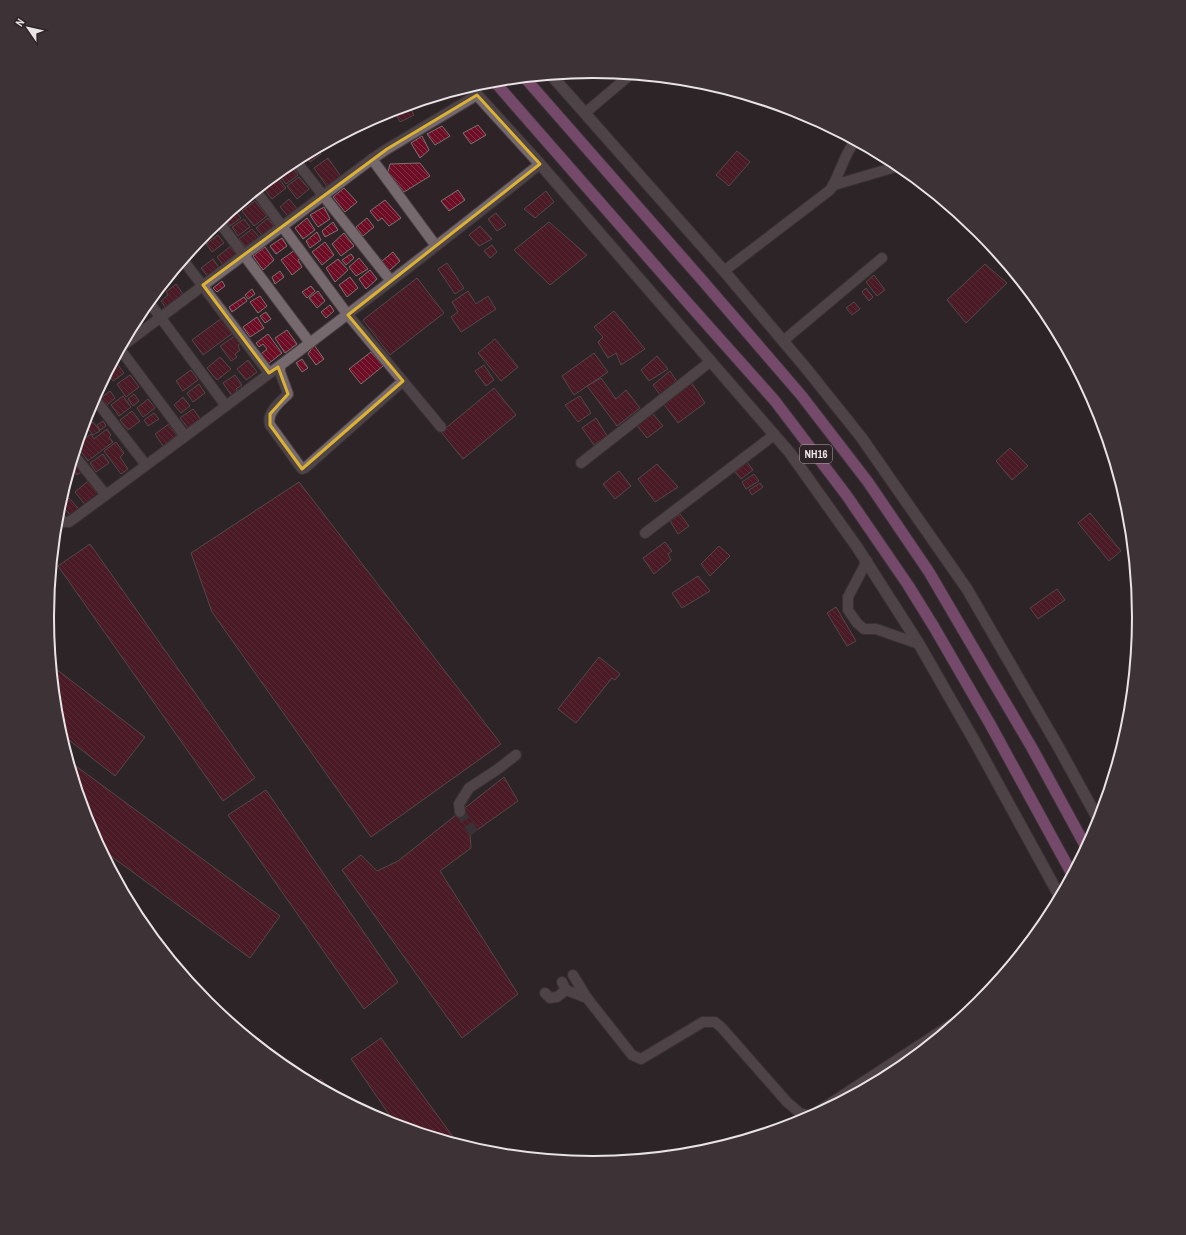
<svg xmlns="http://www.w3.org/2000/svg" width="1186" height="1235" font-family="'Archivo Narrow',sans-serif">
	<style>
		.building { fill: url(#building-back-hatch); stroke: #7e7172 }
		.lines { fill: none; stroke-linecap: round; stroke-linejoin: round }
		.minor-tunnel { stroke: #4a4144; stroke-width: 10; stroke-dasharray: 10 5; stroke-linecap: butt }
		.minor-casing { stroke: #494044; stroke-width: 12 }
		.secondary-casing { stroke: #494044; stroke-width: 13 }
		.trunk-casing { stroke: #494044; stroke-width: 13 }
		.minor { stroke: #75696e; stroke-width: 10 }
		.secondary { stroke: #75696e; stroke-width: 11 }
		.trunk { stroke: #cc76b8; stroke-width: 11 }
		.marked { fill: none; stroke: #dbb233; stroke-width: 3; stroke-linejoin: round }
		.labels { text-anchor: middle; stroke-width: 3; stroke-linejoin: round; paint-order: stroke }
		.shield { fill: #2e2428; stroke: #b2aaac; stroke-width: 1 }
		.shield-label { font-size: 11px; font-weight: bold; fill: #eae3e5 }
		.rim { fill: none; stroke: #eae3e5; stroke-width: 2 }
	</style>
	<defs>
		<pattern id="building-back-hatch" width="6" height="6" patternUnits="userSpaceOnUse"><rect width="6" height="6" fill="#6e0e26"/><path d="M-1 5l2 2M0 0l6 6M5-1l2 2" fill="none" stroke="#833145"/></pattern>
	</defs>
	<rect width="100%" height="100%" fill="#2e2428"/>
	<g class="building">
		<polygon points="409,105 414,115 400,122 394,110"/>
		<polygon points="478,125 486,135 471,144 463,133"/>
		<polygon points="442,126 450,136 435,145 427,134"/>
		<polygon points="422,136 429,150 420,158 411,143"/>
		<polygon points="317,149 321,154 310,162 305,155"/>
		<polygon points="737,151 750,162 729,186 716,175"/>
		<polygon points="328,158 342,178 328,188 314,168"/>
		<polygon points="420,163 430,176 404,192 388,172 390,164"/>
		<polygon points="290,164 298,175 286,184 278,173"/>
		<polygon points="276,175 286,188 272,199 262,186"/>
		<polygon points="299,177 309,189 297,199 287,186"/>
		<polygon points="344,188 357,202 345,212 333,197"/>
		<polygon points="458,190 465,200 449,211 441,201"/>
		<polygon points="546,191 554,202 535,218 524,209"/>
		<polygon points="289,199 298,210 289,217 280,207"/>
		<polygon points="385,200 401,218 389,226 382,218 378,221 370,211"/>
		<polygon points="255,201 267,216 254,226 242,211"/>
		<polygon points="324,207 330,219 318,227 310,215"/>
		<polygon points="234,209 241,218 230,226 224,218"/>
		<polygon points="496,213 506,225 497,231 488,219"/>
		<polygon points="268,218 276,228 264,238 256,228"/>
		<polygon points="307,218 315,230 303,239 295,228"/>
		<polygon points="367,218 374,227 363,236 356,227"/>
		<polygon points="244,219 250,227 238,236 232,227"/>
		<polygon points="333,222 338,230 325,237 322,231"/>
		<polygon points="549,222 587,255 550,285 514,250"/>
		<polygon points="480,226 492,239 479,246 469,235"/>
		<polygon points="213,227 217,231 205,239 203,236"/>
		<polygon points="252,229 259,237 245,247 239,239"/>
		<polygon points="317,232 321,240 310,248 306,241"/>
		<polygon points="344,233 354,246 341,256 332,244"/>
		<polygon points="218,235 224,243 212,252 206,244"/>
		<polygon points="282,238 287,246 276,254 270,246"/>
		<polygon points="325,242 334,255 322,265 312,252"/>
		<polygon points="492,245 497,252 490,258 484,251"/>
		<polygon points="231,246 238,256 224,266 217,257"/>
		<polygon points="265,247 274,260 263,270 253,256"/>
		<polygon points="295,250 302,257 298,260 302,267 292,275 281,260"/>
		<polygon points="393,252 400,261 389,271 382,261"/>
		<polygon points="351,254 354,258 346,265 342,260"/>
		<polygon points="359,258 368,269 356,276 349,267"/>
		<polygon points="213,259 220,269 209,278 201,268"/>
		<polygon points="338,259 348,270 335,282 326,268"/>
		<polygon points="447,263 464,288 455,294 438,269"/>
		<polygon points="985,264 1007,283 966,323 947,300"/>
		<polygon points="370,270 377,279 366,289 359,279"/>
		<polygon points="280,271 284,277 275,284 272,277"/>
		<polygon points="874,275 885,290 877,296 866,282"/>
		<polygon points="350,277 358,288 347,297 339,285"/>
		<polygon points="417,278 444,313 390,355 363,320"/>
		<polygon points="222,281 225,286 217,292 213,288"/>
		<polygon points="176,284 183,294 166,308 161,301 168,295 166,292"/>
		<polygon points="311,286 315,291 307,298 302,292"/>
		<polygon points="866,288 873,297 869,301 862,292"/>
		<polygon points="252,289 255,294 248,299 245,295"/>
		<polygon points="318,291 325,301 317,308 309,298"/>
		<polygon points="468,291 476,304 488,296 496,309 461,332 451,317 458,312 452,302"/>
		<polygon points="260,296 267,306 258,313 250,302"/>
		<polygon points="244,297 247,301 232,312 229,307"/>
		<polygon points="854,302 860,309 852,315 846,308"/>
		<polygon points="330,305 334,311 326,318 321,312"/>
		<polygon points="614,311 645,349 621,365 616,353 608,358 598,342 603,337 594,327"/>
		<polygon points="266,312 271,319 265,323 260,316"/>
		<polygon points="257,317 264,328 250,337 243,327"/>
		<polygon points="222,318 233,333 203,355 192,340"/>
		<polygon points="287,330 297,344 285,353 275,338"/>
		<polygon points="268,334 282,353 268,364 261,354 267,349 263,344 259,347 256,343"/>
		<polygon points="235,336 240,343 238,346 240,350 235,354 237,357 231,361 220,346"/>
		<polygon points="495,339 518,367 501,381 478,353"/>
		<polygon points="314,345 324,359 316,365 308,354"/>
		<polygon points="371,352 383,366 361,384 349,369"/>
		<polygon points="594,353 608,372 574,395 562,376"/>
		<polygon points="657,356 668,369 649,381 641,370"/>
		<polygon points="220,357 231,369 217,380 207,368"/>
		<polygon points="302,359 308,368 302,372 296,363"/>
		<polygon points="248,360 257,372 246,380 237,369"/>
		<polygon points="117,364 124,373 113,381 107,373"/>
		<polygon points="484,365 494,380 486,386 475,371"/>
		<polygon points="191,370 198,380 183,391 176,381"/>
		<polygon points="670,371 678,383 661,396 653,385"/>
		<polygon points="130,375 139,387 126,397 117,384"/>
		<polygon points="235,375 242,385 236,389 237,392 232,396 223,383"/>
		<polygon points="601,378 616,399 626,390 640,408 617,426 587,386"/>
		<polygon points="691,382 705,403 678,423 663,403"/>
		<polygon points="199,384 205,393 193,402 187,393"/>
		<polygon points="494,388 516,415 463,459 441,432"/>
		<polygon points="110,391 115,398 107,405 101,398"/>
		<polygon points="134,394 139,401 133,406 128,399"/>
		<polygon points="123,396 131,407 119,416 111,405"/>
		<polygon points="580,396 591,413 578,422 565,405"/>
		<polygon points="183,397 190,406 181,413 174,405"/>
		<polygon points="148,399 155,408 143,417 137,408"/>
		<polygon points="193,409 201,420 189,429 180,418"/>
		<polygon points="132,411 140,421 128,430 120,420"/>
		<polygon points="154,413 159,419 148,426 144,420"/>
		<polygon points="652,413 663,426 647,438 636,424"/>
		<polygon points="596,418 607,436 594,445 582,428"/>
		<polygon points="103,421 106,426 100,430 97,425"/>
		<polygon points="93,422 100,431 93,435 87,427"/>
		<polygon points="169,424 177,435 163,446 155,434"/>
		<polygon points="107,429 111,435 109,437 113,442 88,461 77,446 78,444 91,434 94,439"/>
		<polygon points="116,442 124,453 120,457 128,469 121,474 104,451"/>
		<polygon points="1010,448 1028,466 1012,480 996,461"/>
		<polygon points="103,454 109,463 96,472 90,463"/>
		<polygon points="747,462 753,470 741,479 735,472"/>
		<polygon points="657,464 678,487 655,502 638,479"/>
		<polygon points="77,466 81,472 77,475 73,469"/>
		<polygon points="70,470 74,476 66,483"/>
		<polygon points="619,471 631,486 615,499 603,484"/>
		<polygon points="754,474 759,481 746,489 742,482"/>
		<polygon points="88,481 99,495 86,506 75,492"/>
		<polygon points="299,482 501,744 371,837 212,612 191,553"/>
		<polygon points="760,483 763,487 752,495 749,490"/>
		<polygon points="69,498 79,509 71,516 62,505"/>
		<polygon points="1090,513 1121,551 1109,561 1078,523"/>
		<polygon points="680,514 689,526 678,534 670,521"/>
		<polygon points="665,542 672,551 668,554 671,560 654,574 643,558"/>
		<polygon points="90,544 255,778 223,801 58,566"/>
		<polygon points="719,546 730,556 710,576 701,564"/>
		<polygon points="698,576 710,591 682,608 672,593"/>
		<polygon points="1057,589 1065,600 1038,619 1030,608"/>
		<polygon points="836,607 856,641 847,646 827,613"/>
		<polygon points="599,657 620,674 615,680 612,678 576,723 558,709"/>
		<polygon points="52,666 145,737 115,776 60,733 57,724"/>
		<polygon points="69,761 280,916 250,958 100,848 88,826"/>
		<polygon points="504,777 518,801 470,835 471,848 440,871 518,994 462,1038 342,870 361,855 377,871 398,861"/>
		<polygon points="266,790 398,982 364,1009 228,815"/>
		<polygon points="381,1038 459,1145 397,1126 351,1059"/>
		<polygon points="321,1079 332,1094 314,1084"/>
	</g>
	<g class="lines">
		<polyline class="minor-tunnel" points="460,812 474,833"/>
		<defs>
			<g id="minor">
				<polyline points="585,113 630,75"/>
				<polyline points="372,159 436,246"/>
				<polyline points="295,160 391,281"/>
				<polyline points="834,185 899,166"/>
				<polyline points="256,191 348,315 441,427"/>
				<polyline points="219,222 310,343"/>
				<polyline points="183,260 269,373"/>
				<path d="M 724,271 L 830,190 C 840,175 843,156 855,141"/>
				<polyline points="149,302 226,406"/>
				<polyline points="783,341 882,258"/>
				<polyline points="121,347 372,159 387,149 477,95"/>
				<polyline points="120,349 185,436"/>
				<path d="M 280,366 L 280,372 L 288,394 C 280,402 266,413 270,425 L 302,469 L 305,468 L 403,381"/>
				<polyline points="94,398 146,465"/>
				<polyline points="74,455 106,495"/>
				<polyline points="581,463 711,361"/>
				<path d="M 57,516 L 64,522 L 69,522 L 76,517 C 233,402 388,286 540,164"/>
				<polyline points="645,533 774,435"/>
				<polyline points="867,561 848,597 848,610 857,623 864,629 876,629 919,644"/>
				<polyline points="460,812 459,804 469,788 498,769 516,755"/>
				<polyline points="573,975 587,998"/>
				<polyline points="562,982 566,990 587,998 632,1055 641,1059 703,1022 715,1022 722,1028 787,1102 800,1113 811,1116 967,1014"/>
				<polyline points="545,993 550,998 557,997 566,990"/>
			</g>
			<g id="secondary">
				<polyline points="552,76 724,271 805,367 861,437 967,589 1059,748 1099,821"/>
				<polyline points="470,87 540,164 790,453 857,547 919,644 975,742 1060,897"/>
			</g>
			<g id="trunk">
				<polyline points="525,78 702,280 801,395 868,482 929,572 1032,748 1086,847"/>
				<polyline points="494,81 687,302 775,401 847,496 908,585 934,627 990,724 1072,874"/>
			</g>
		</defs>
		<use href="#minor" class="minor-casing"/>
		<use href="#secondary" class="secondary-casing"/>
		<use href="#trunk" class="trunk-casing"/>
		<use href="#minor" class="minor"/>
		<use href="#secondary" class="secondary"/>
		<use href="#trunk" class="trunk"/>
	</g>
	<path d="M0 0H1186V1235H0ZM 477,95 L 540,164 L 348,315 L 403,381 L 302,469 L 270,425 L 270,414 L 288,394 L 278,367 L 269,373 L 203,285 L 387,149 Z" fill="#2e2428" fill-opacity=".55" fill-rule="evenodd"/>
	<path class="marked" d="M 477,95 L 540,164 L 348,315 L 403,381 L 302,469 L 270,425 L 270,414 L 288,394 L 278,367 L 269,373 L 203,285 L 387,149 Z"/>
	<g class="labels">
		<rect class="shield" x="800" y="445" width="32" height="18" rx="3"/>
		<g class="shield-label">
			<text x="816" y="458">NH16</text>
		</g>
	</g>
	<path d="M0 0H1186V1235H0ZM54 617a539 539 0 1 1 1078 0a539 539 0 1 1-1078 0Z" fill="#3d3337" fill-rule="evenodd"/>
	<path class="rim" d="M54 617a539 539 0 1 1 1078 0a539 539 0 1 1-1078 0Z"/>
	<g transform="translate(28 28) rotate(304)" stroke="#2e2428" stroke-width="3" paint-order="stroke">
	<path d="M0-3L7 15L0 10L-7 15Z" fill="#eae3e5"/>
	<text y="-6" font-size="11" font-weight="bold" text-anchor="middle" fill="#eae3e5">N</text>
	</g>
</svg>
